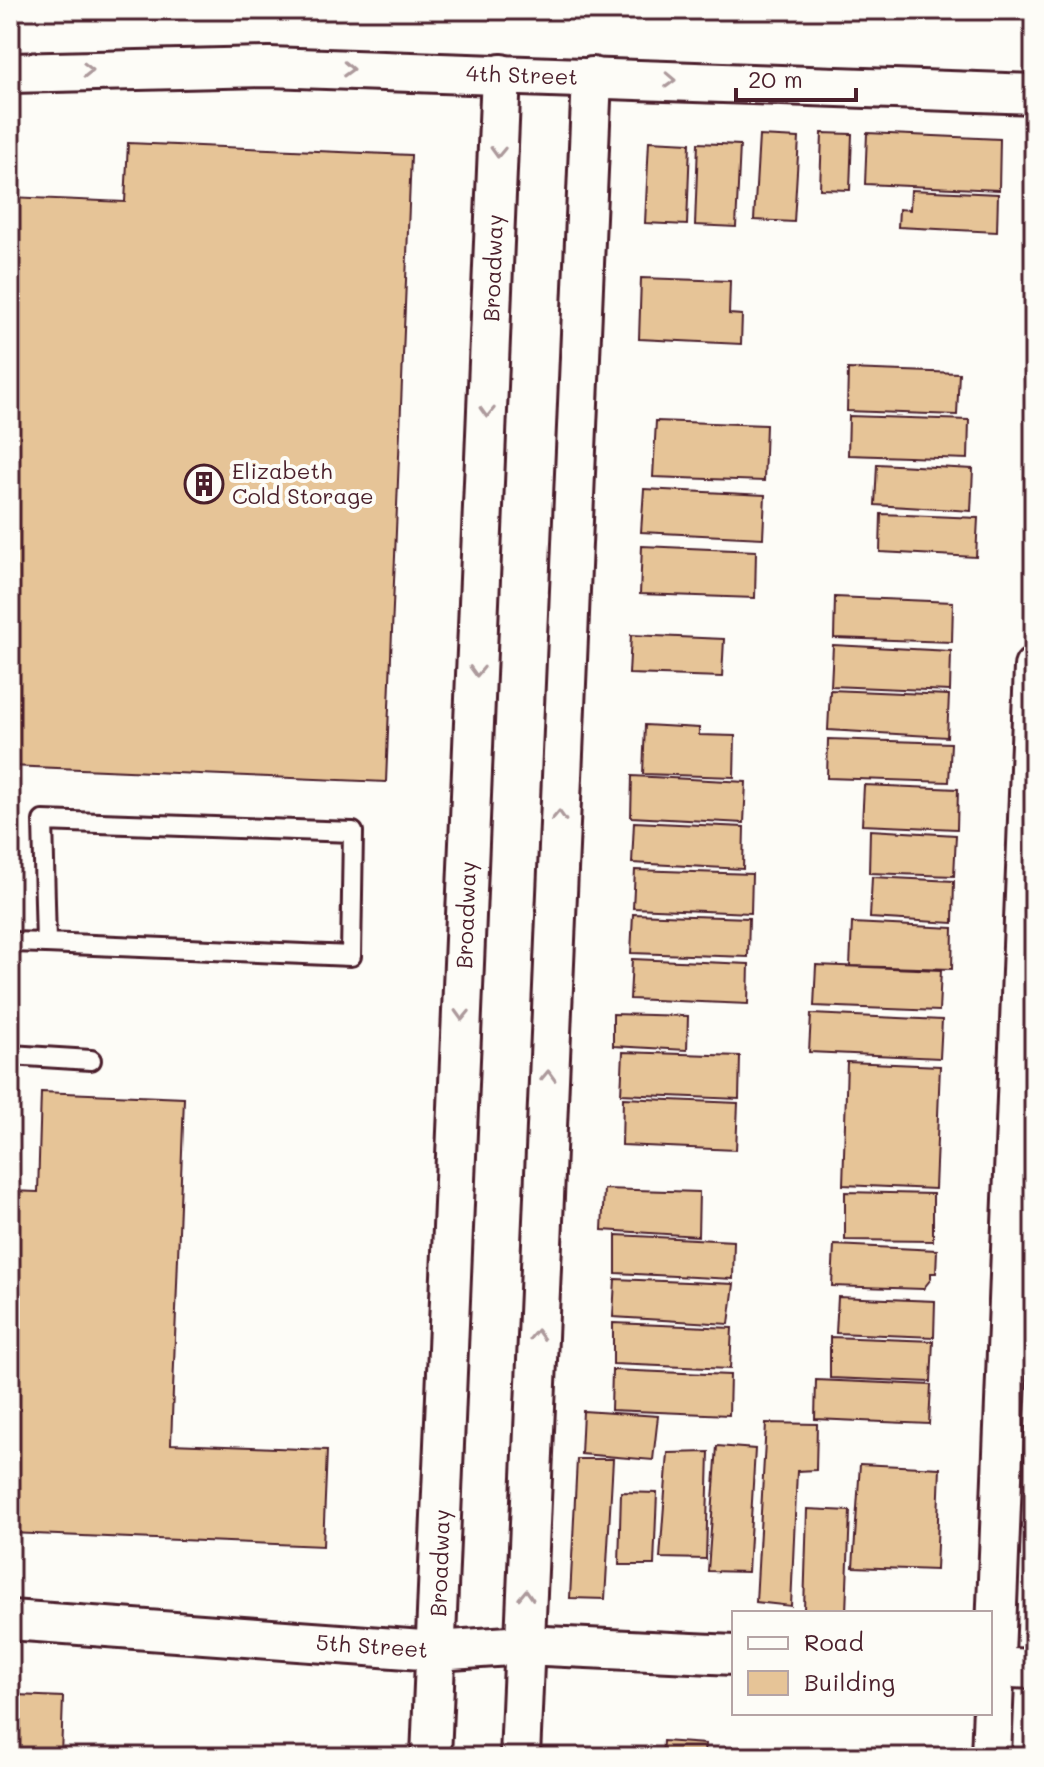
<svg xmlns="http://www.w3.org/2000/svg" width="1044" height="1767" font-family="Mali,sans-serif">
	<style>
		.building { fill: #e6c497; stroke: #4a1f2b; stroke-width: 2 }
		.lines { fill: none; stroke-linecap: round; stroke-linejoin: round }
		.service-casing { stroke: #4a1f2b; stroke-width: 24 }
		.minor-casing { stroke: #4a1f2b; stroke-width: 44 }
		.service { stroke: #fdfcf7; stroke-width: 18 }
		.minor { stroke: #fdfcf7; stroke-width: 38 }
		.oneway { stroke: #ac999b }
		.labels { text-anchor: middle; stroke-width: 8; stroke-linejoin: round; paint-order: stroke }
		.street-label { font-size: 22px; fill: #4a1f2b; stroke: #fdfcf7 }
		.poi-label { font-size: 22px; fill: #4a1f2b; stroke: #fdfcf7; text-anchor: start }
	</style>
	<rect width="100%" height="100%" fill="#fdfcf7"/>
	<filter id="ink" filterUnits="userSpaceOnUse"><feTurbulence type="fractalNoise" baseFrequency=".0125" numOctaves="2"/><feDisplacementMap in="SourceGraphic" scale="16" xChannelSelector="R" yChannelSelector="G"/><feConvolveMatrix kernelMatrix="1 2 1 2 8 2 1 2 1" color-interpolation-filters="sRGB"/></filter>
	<g filter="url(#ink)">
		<g class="building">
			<polygon points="822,133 852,134 850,190 820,189"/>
			<polygon points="867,133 1000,139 999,190 865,184"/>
			<polygon points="759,136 799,138 794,222 754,220"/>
			<polygon points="649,141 690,143 687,225 645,223"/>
			<polygon points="128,143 411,155 386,782 10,766 10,197 125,202"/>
			<polygon points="698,143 740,145 736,227 695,225"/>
			<polygon points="911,190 998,194 997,232 898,227 899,209 910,210"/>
			<polygon points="641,278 730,281 729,314 742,315 741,344 639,339"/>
			<polygon points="848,369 959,373 957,415 847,411"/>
			<polygon points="849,416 969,420 968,459 848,455"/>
			<polygon points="656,421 766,425 764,481 653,477"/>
			<polygon points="877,464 973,469 971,511 875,505"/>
			<polygon points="644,489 765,495 763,538 641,532"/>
			<polygon points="881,514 978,518 976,557 880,552"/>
			<polygon points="642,546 756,551 755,598 640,594"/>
			<polygon points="835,597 953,602 952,642 834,638"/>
			<polygon points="631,635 724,639 722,677 629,674"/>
			<polygon points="833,645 951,651 950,691 831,686"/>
			<polygon points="830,690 949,695 947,737 828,730"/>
			<polygon points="645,725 699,728 699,735 735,736 734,777 643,774"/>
			<polygon points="828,739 951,743 949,782 827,778"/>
			<polygon points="632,776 746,782 744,823 631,817"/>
			<polygon points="864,785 958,789 957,829 862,825"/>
			<polygon points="634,822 744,827 743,869 632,863"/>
			<polygon points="870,830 956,835 954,876 869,873"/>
			<polygon points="635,870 752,874 751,913 633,908"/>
			<polygon points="872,877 954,881 953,923 870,918"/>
			<polygon points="633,914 749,918 748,957 631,953"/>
			<polygon points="852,923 953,928 952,969 850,966"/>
			<polygon points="632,959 749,964 748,1004 630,999"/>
			<polygon points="816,965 941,970 939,1011 814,1006"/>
			<polygon points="613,1014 688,1016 687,1050 613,1046"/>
			<polygon points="811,1014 942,1020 940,1058 809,1052"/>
			<polygon points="623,1052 740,1056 739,1099 621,1094"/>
			<polygon points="847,1062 940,1066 935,1189 843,1185"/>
			<polygon points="41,1092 184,1098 171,1444 327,1450 323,1546 10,1533 10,1191 38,1192"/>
			<polygon points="623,1098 738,1103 736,1150 622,1145"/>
			<polygon points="604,1189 699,1192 698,1236 602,1230"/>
			<polygon points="845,1192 933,1194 933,1241 845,1240"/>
			<polygon points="616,1235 734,1241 733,1279 616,1273"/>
			<polygon points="834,1245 937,1250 936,1273 931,1273 931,1279 923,1289 832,1286"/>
			<polygon points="615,1279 734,1284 729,1324 613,1317"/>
			<polygon points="838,1297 935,1301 934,1337 836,1333"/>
			<polygon points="613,1323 732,1328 730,1369 613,1364"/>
			<polygon points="830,1337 933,1341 931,1382 830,1378"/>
			<polygon points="612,1370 730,1375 729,1415 611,1410"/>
			<polygon points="816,1380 931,1385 929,1424 815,1419"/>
			<polygon points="583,1411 658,1416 653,1460 581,1454"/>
			<polygon points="766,1423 817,1424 816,1470 797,1471 791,1606 756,1602"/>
			<polygon points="717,1446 755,1449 748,1572 708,1571"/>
			<polygon points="709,1452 706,1559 660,1558 668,1453"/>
			<polygon points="577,1459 613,1459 605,1599 570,1598"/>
			<polygon points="860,1464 940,1468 936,1570 853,1567"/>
			<polygon points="621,1492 657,1493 654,1565 619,1565"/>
			<polygon points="807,1509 850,1511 846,1612 804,1610"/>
			<polygon points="17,1695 63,1697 61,1757 14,1757"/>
			<polygon points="663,1741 705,1744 704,1757 662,1757"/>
		</g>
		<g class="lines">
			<defs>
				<g id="service">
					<polyline points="10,942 46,943 351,956 353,832 43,821 46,943"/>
					<polyline points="10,1055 91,1060"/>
				</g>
				<g id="minor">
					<polyline points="10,73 269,67 1034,94"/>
					<polyline points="10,1620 436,1651 524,1645 734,1655"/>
					<polyline points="990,1667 1034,1669"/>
					<polyline points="431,1757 501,74"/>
					<polyline points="520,1757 592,77"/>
					<polyline points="991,1757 1034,667"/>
				</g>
			</defs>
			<use href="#service" class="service-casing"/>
			<use href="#minor" class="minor-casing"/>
			<use href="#service" class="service"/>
			<use href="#minor" class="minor"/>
		</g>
		<defs><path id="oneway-chevron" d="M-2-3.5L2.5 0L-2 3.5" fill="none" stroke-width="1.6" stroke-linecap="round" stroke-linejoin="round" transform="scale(2)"/></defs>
		<g class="oneway">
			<use href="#oneway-chevron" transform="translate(348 69) rotate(2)"/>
			<use href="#oneway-chevron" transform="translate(88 70) rotate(-1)"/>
			<use href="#oneway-chevron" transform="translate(670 80) rotate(2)"/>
			<use href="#oneway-chevron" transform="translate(498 152) rotate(92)"/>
			<use href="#oneway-chevron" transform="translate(487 412) rotate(92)"/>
			<use href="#oneway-chevron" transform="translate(477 671) rotate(92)"/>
			<use href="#oneway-chevron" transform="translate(559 816) rotate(-88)"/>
			<use href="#oneway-chevron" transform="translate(462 1015) rotate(92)"/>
			<use href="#oneway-chevron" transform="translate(548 1076) rotate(-88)"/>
			<use href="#oneway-chevron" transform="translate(537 1335) rotate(-88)"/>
			<use href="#oneway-chevron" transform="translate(526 1595) rotate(-88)"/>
		</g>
	</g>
	<defs>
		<symbol id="building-ring" viewBox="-11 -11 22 22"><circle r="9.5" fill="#fdfcf7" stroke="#4a1f2b" stroke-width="1.5"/><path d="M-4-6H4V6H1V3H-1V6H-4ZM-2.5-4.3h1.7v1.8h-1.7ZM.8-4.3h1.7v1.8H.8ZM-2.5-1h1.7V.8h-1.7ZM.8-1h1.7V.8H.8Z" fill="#4a1f2b"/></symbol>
	</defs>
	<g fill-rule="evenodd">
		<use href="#building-ring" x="182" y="462" width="44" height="44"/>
	</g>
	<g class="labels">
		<g class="street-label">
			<text transform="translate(522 75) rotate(2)" y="8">4th Street</text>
			<text transform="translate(493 268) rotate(-88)" y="8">Broadway</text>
			<text transform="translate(466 915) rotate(-88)" y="8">Broadway</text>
			<text transform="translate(440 1563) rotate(-88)" y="8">Broadway</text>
			<text transform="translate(372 1646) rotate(4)" y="8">5th Street</text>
		</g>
		<g class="poi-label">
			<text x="232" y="479">Elizabeth<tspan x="232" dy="25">Cold Storage</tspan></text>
		</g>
	</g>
	<rect width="1044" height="1767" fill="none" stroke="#fdfcf7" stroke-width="40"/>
	<rect x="20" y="20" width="1004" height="1727" fill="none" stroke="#4a1f2b" stroke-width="3" filter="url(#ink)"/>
	<rect x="732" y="1611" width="260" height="104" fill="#fdfcf7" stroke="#b5a4a5" stroke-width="2"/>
	<rect x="748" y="1637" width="40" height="12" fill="#fdfcf7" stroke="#b5a4a5" stroke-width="2"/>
	<text x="804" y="1651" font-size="24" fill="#4a1f2b">Road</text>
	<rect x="748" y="1671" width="40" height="24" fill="#e6c497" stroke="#b5a4a5" stroke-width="2"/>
	<text x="804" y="1691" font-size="24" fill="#4a1f2b">Building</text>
	<path d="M736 88v12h120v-12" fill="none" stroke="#4a1f2b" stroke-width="4"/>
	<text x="748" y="88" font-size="24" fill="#4a1f2b" stroke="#fdfcf7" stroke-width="6" paint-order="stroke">20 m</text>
</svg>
